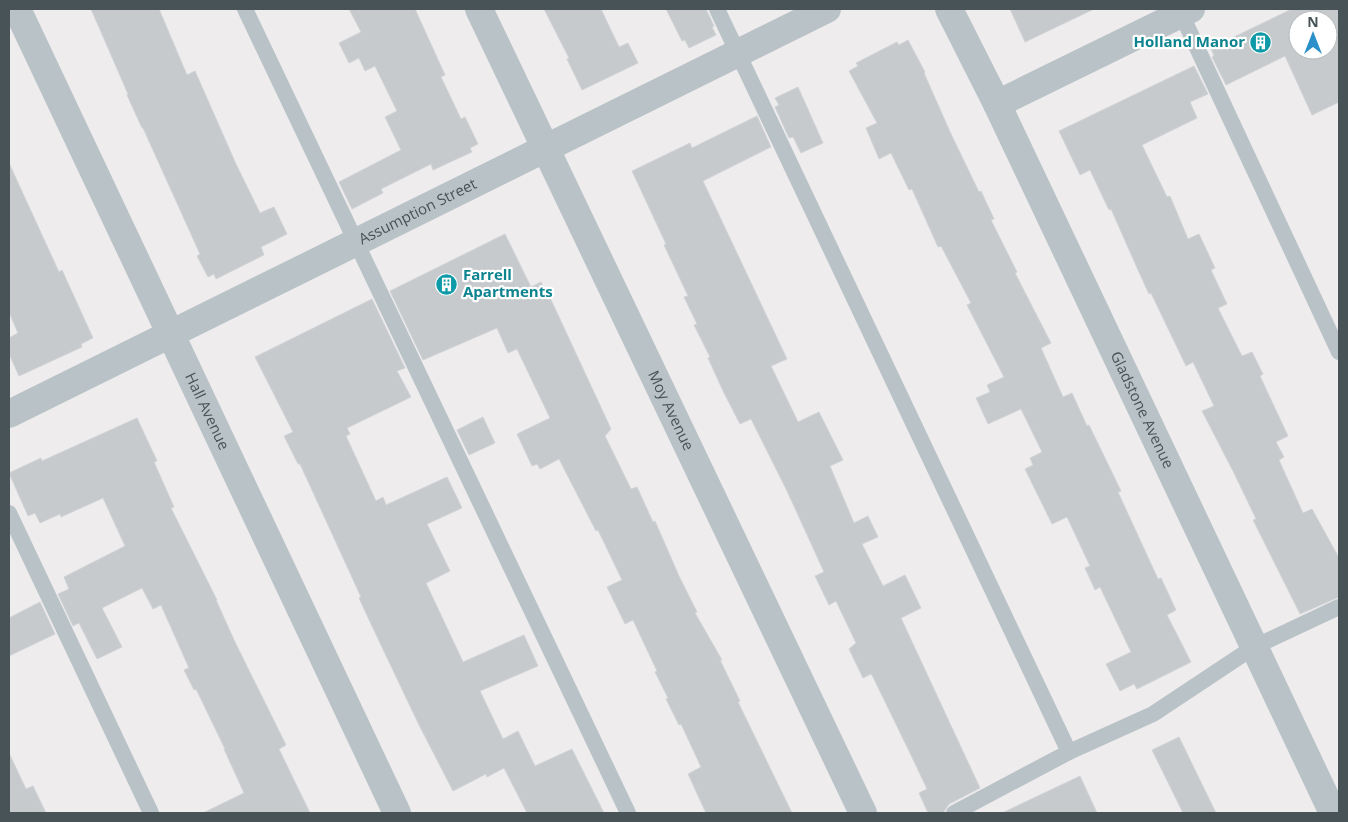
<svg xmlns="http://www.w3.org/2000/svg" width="1348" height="822" font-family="'Open Sans',sans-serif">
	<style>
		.building { fill: #c7cacd; stroke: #d1d4d7; fill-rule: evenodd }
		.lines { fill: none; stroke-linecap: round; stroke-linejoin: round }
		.service { stroke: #b9c3c7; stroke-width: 16 }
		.minor { stroke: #b9c3c7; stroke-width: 28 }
		.labels { text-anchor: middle; stroke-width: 4.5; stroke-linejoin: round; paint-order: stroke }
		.culture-label { font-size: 15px; font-weight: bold; fill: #0d838f; stroke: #fff; text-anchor: end }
		.street-label { font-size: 15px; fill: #475357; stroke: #fff }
	</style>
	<rect width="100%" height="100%" fill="#efeced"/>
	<g class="building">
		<polygon points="91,9 159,9 187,75 195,71 236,164 260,213 274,207 287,234 261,247 264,255 216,279 214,274 208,277 197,256 200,254 143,128 142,128 127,95 128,94"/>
		<polygon points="349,9 415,9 445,75 441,77 461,119 465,117 478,144 470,148 472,152 433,170 431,164 381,189 383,193 352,209 339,182 401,150 385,117 397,111 375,66 365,71 359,58 349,63 339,43 361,32"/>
		<polygon points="544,9 601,9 619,47 628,43 638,63 582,90 567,59 569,58"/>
		<polygon points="666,9 706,9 714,26 712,27 716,35 689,48 685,40 682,41"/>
		<polygon points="1010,9 1094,9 1025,42"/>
		<path d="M 1292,9 L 1339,9 L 1339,102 L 1312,115 L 1285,56 L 1226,85 L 1212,57 L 1214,56 L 1211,48 ZM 1298,20 L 1328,20 L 1328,50 L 1298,50 Z"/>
		<polygon points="908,40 925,72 924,73 951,134 979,192 981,191 994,219 991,220 1017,272 1015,273 1051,343 1041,348 1063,397 1072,393 1087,426 1089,425 1121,491 1118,492 1158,579 1161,578 1176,610 1167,615 1191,662 1137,689 1134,684 1120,691 1106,664 1131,652 1100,587 1095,590 1085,568 1090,566 1067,517 1052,524 1025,469 1033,465 1030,458 1042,452 1021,409 988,424 976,398 990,392 987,385 1004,377 967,305 971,303 941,246 938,247 912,189 909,190 891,153 879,159 866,128 877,123 849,71 858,66 856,63 897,42 899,45"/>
		<polygon points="1194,66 1208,94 1190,102 1197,118 1142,145 1167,197 1170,196 1188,239 1199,234 1215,268 1211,270 1227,304 1218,308 1242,356 1252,352 1263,374 1260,376 1288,436 1276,442 1284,457 1279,460 1303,513 1312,509 1339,558 1339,597 1300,614 1253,520 1256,519 1234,473 1202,411 1214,406 1193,362 1186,366 1151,293 1149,294 1138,270 1111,209 1109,210 1090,170 1080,175 1059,131"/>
		<polygon points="798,87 823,143 801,153 793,137 789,138 775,107 779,105 775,98"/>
		<polygon points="757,116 771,147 703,181 787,359 771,366 798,422 819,412 843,460 830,466 854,523 868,516 878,537 862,544 883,586 905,575 921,608 901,618 980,788 949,804 943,813 928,813 919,793 927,789 910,753 873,677 871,674 863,678 849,649 856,643 836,601 829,605 815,576 824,572 787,491 751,419 740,424 723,391 708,358 710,357 694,325 697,324 684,297 688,296 664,245 666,244 632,171 690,143 692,148"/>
		<polygon points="9,163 59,272 62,270 93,338 81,344 82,347 19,376 9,354 9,338 18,333 9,312"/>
		<polygon points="505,234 531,287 541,282 553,304 611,429 605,436 631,489 637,487 653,522 655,521 679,576 697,612 695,613 722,660 720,660 740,701 738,702 792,813 706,813 688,774 701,767 681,724 679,725 666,699 668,698 655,672 657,671 633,620 625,624 607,587 622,580 598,530 596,531 559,459 540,469 537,464 532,466 517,434 550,418 517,349 508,353 497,328 423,360 390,291"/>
		<polygon points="372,299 405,368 397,371 411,397 347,428 350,434 346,436 376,501 383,497 386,505 447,477 462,508 427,524 450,571 426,583 463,662 524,635 538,666 480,691 503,739 518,731 535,766 572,749 604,813 527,813 504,768 487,777 486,774 453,791 419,725 371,624 359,598 361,597 300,464 298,464 284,436 293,432 255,357"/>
		<polygon points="483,417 495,443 469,455 457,430"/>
		<polygon points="137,418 157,461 154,462 174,507 171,508 217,600 216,600 235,642 286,745 279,749 310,813 203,813 244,793 224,749 225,749 196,689 194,690 184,670 189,668 161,605 153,609 142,588 102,608 122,647 97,659 79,623 73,626 58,594 69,589 64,577 125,546 103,498 61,517 60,514 40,523 35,513 28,516 9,473 41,458 42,461"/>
		<polygon points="40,602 55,634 9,656 9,618"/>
		<polygon points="1179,737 1216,813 1183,813 1152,750"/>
		<polygon points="9,753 26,789 33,786 46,813 9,813"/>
		<polygon points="1080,776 1097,813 1002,813"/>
	</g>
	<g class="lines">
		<g class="service">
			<polyline points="245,9 628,813"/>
			<polyline points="717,9 1069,752 954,813"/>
			<polyline points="1179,9 1339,352"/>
			<polyline points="9,513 151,813"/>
			<polyline points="1069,752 1153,714 1254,647 1339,607"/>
		</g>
		<g class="minor">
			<path id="s1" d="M 17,9 L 397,813"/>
			<path id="s2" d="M 479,9 L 863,813"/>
			<path id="s3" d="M 949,9 L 997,104 L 1333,813"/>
			<polyline points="997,104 1191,9"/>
			<path id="s4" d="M 9,414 L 827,9"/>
		</g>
	</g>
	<defs>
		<symbol id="building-disc" viewBox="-11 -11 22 22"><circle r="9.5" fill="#0f9aa8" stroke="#fff"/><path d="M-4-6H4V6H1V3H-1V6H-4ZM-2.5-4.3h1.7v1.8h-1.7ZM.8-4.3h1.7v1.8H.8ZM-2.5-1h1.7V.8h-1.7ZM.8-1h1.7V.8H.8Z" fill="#fff"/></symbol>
	</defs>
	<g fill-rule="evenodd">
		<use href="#building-disc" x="1248" y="30" width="25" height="25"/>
		<use href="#building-disc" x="434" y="272" width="25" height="25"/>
	</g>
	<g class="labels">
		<g class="culture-label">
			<text x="1245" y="47">Holland Manor</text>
			<text x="463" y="280" text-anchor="start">Farrell<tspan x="463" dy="17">Apartments</tspan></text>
		</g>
		<g class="street-label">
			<text dy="5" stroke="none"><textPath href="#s4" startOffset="456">Assumption Street</textPath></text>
			<text dy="5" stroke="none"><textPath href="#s3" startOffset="445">Gladstone Avenue</textPath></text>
			<text dy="5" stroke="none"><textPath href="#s1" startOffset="445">Hall Avenue</textPath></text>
			<text dy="5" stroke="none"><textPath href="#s2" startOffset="445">Moy Avenue</textPath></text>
		</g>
	</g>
	<rect width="1348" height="822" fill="none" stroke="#475357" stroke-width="20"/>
	<g transform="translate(1313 35)"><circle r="24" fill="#ffffff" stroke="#b5babc"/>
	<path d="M0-4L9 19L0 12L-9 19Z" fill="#2b8fc9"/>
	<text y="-8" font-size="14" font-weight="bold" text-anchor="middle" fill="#475357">N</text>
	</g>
</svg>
